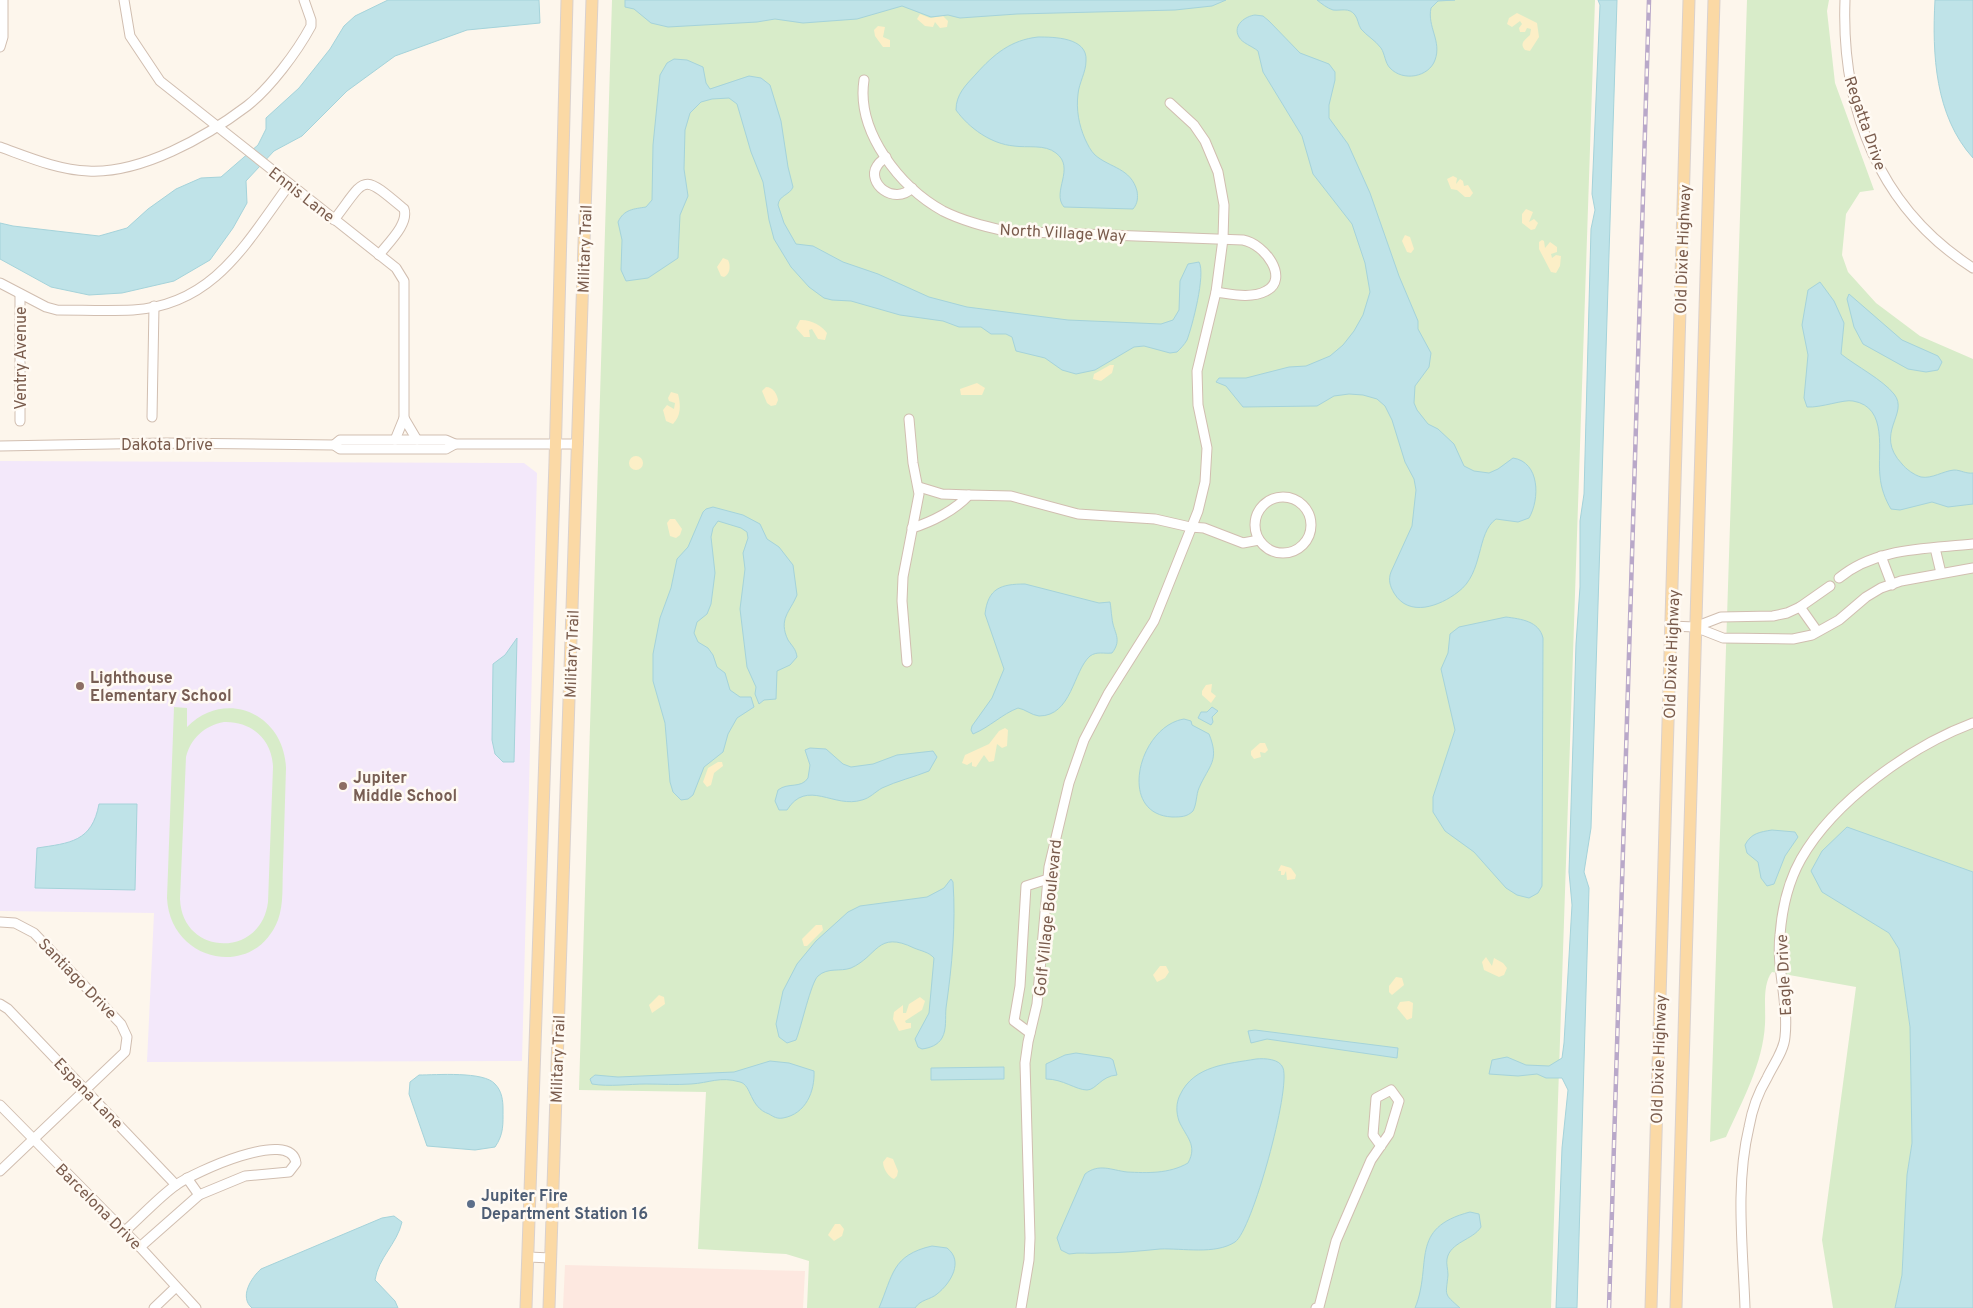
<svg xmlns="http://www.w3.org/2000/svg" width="1973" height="1308" font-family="Overpass,sans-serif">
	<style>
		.commercial { fill: #fde8e0 }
		.education { fill: #f3e8fa }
		.green { fill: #d8ecc9; fill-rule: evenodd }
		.sand { fill: #fcefc7 }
		.water { fill: #bfe3e8; stroke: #a5d3da }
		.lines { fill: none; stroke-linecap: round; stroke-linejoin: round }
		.minor-casing { stroke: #d1beb0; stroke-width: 11 }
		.major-casing { stroke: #dad1cd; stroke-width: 13 }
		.minor { stroke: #fff; stroke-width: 9 }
		.major { stroke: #fbd9a5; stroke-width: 11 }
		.rail-casing { stroke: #b9a8c9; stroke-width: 4.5 }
		.rail { stroke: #fffaf3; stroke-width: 2.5; stroke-dasharray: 8; stroke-linecap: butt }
		.education-dot { fill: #8d6e63; stroke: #fffaf3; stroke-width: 2 }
		.service-dot { fill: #5c6f8a; stroke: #fffaf3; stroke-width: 2 }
		.labels { text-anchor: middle; stroke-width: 5; stroke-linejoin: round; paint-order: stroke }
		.street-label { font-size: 16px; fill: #7a5c4d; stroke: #fffaf3 }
		.education-label { font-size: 16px; font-weight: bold; fill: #785e54; stroke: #fffaf3; text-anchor: start }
		.service-label { font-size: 16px; font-weight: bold; fill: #4e5e75; stroke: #fffaf3; text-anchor: start }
	</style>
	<rect width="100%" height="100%" fill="#fdf6ec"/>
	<polygon class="commercial" points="565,1265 805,1271 803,1308 563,1308"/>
	<polygon class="education" points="0,461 524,463 537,473 522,1061 147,1062 154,913 0,911"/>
	<g class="green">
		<polygon points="612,0 1595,0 1551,1308 807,1308 809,1261 786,1254 698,1249 706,1092 579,1090"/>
		<path d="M 1747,0 L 1829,0 L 1827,11 L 1835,83 L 1874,190 L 1860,192 L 1846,214 L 1842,255 L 1848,272 L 1876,303 L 1920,336 L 1973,359 L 1973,872 L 1847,828 L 1859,914 L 1889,933 L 1899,949 L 1910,1027 L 1912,1143 L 1907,1175 L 1902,1275 L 1895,1308 L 1833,1308 L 1822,1240 L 1856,987 L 1772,972 C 1762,985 1766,1007 1765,1024 C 1763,1064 1742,1101 1726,1137 L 1710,1142 Z"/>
		<path d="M 174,707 L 187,708 L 187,727 C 226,688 284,714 286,768 C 285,801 284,834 283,867 C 282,884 284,904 278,920 C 254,981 170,962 167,898 ZM 224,722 C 251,721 272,739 273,767 L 268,902 C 261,959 182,956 180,899 L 186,757 C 191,738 204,726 224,722 Z"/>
	</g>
	<g class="sand">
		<path d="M 1517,13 L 1537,23 L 1539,37 L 1530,51 L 1525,50 C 1519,43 1525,40 1530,35 L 1531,29 L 1527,28 L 1525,32 L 1520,32 L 1519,28 L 1522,24 L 1520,21 L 1512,27 L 1507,24 L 1509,18 Z"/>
		<polygon points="920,14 930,18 943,16 948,21 947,27 940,28 935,22 933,27 925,26 917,19"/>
		<polygon points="878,26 885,27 883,37 890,40 890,47 883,47 875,36 874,30"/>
		<polygon points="1453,176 1457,178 1456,184 1460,179 1463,181 1464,186 1468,185 1473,193 1470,197 1465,197 1457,190 1451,189 1447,179"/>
		<polygon points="1526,209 1533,212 1529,222 1534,219 1538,223 1535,229 1531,230 1522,223 1522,214"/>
		<polygon points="1405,235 1410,237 1414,249 1411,253 1407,252 1402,241"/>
		<polygon points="1542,240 1544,241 1545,248 1550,242 1557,247 1557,252 1551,254 1552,258 1556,255 1561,256 1560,266 1556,273 1551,272 1539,249 1539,242"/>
		<path d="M 723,258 L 728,260 C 731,266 730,274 724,277 L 721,276 L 717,267 Z"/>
		<path d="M 800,320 C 809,319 822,325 827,333 L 825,340 L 818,339 L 812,329 L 809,330 L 810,337 L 804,337 L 796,328 Z"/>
		<polygon points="1110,365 1114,365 1112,373 1101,381 1093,379 1094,374"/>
		<polygon points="977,383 985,388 982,395 961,395 960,389"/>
		<path d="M 766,387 C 773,387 777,394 778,400 L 776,405 L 771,406 L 767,403 L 762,391 Z"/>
		<path d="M 671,392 L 678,394 C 681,405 681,416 673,424 L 666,421 L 663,410 L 667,405 L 674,409 L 675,403 L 669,401 L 668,398 Z"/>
		<circle cx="636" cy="463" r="7"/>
		<polygon points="670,519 675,519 682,529 680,535 676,538 670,536 667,523"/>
		<polygon points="1212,684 1211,692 1216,696 1211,703 1202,695 1202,691 1206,685"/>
		<polygon points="1005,728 1008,730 1007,746 1002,748 997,744 994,761 989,762 984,755 976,767 972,766 972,762 967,765 962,763 965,755 989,744 999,731"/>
		<polygon points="1260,743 1265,743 1268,750 1265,753 1260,752 1261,757 1254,759 1251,755 1251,751"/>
		<polygon points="718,762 722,762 723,766 714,773 711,785 707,787 703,782 708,768"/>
		<polygon points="1281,865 1291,868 1296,875 1295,879 1287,880 1286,871 1284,875 1281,875 1281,871 1278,871"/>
		<polygon points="816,925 822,925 823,930 807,946 804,946 802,939"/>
		<polygon points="1486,957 1492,966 1494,958 1503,963 1507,968 1504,975 1499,977 1484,970 1482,962"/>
		<polygon points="1160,966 1166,966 1169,972 1165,978 1157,982 1153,975"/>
		<polygon points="1396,977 1402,978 1404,985 1392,995 1389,992 1389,986"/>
		<polygon points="659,995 664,997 665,1004 652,1013 649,1005"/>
		<polygon points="920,997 925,1001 922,1010 905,1021 906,1023 911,1023 911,1028 899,1031 893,1019 894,1012 903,1005 903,1013 906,1013 909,1004"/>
		<polygon points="1409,1001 1413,1003 1412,1018 1407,1020 1397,1008 1400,1002"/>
		<path d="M 887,1157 L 893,1159 L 898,1171 L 897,1176 L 894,1179 C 888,1177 883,1168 883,1162 Z"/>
		<polygon points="835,1224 840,1224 844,1229 842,1236 834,1241 828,1235"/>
	</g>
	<g class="water">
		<polygon points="388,0 539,0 540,23 467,30 395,56 347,91 302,136 274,151 246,181 247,203 233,228 210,260 174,281 122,293 89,295 51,287 0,259 0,223 13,226 99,236 127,228 148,209 176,189 201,178 221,177 258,145 266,129 266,118 299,88 330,49 344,26 355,16"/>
		<polygon points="625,0 1226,0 1212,6 1175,10 1017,14 960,18 948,15 931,17 902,6 857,19 803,23 775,19 757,22 668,27 651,23 634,9 625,7"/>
		<path d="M 1317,0 L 1455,0 L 1438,1 L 1431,8 C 1427,27 1442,41 1435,60 C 1429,77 1403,82 1390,68 C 1385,63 1385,54 1381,48 C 1375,40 1367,36 1361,29 C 1358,24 1358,19 1355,15 C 1349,7 1341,11 1333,10 C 1327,8 1322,4 1317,0 Z"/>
		<polygon points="1598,0 1617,0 1591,828 1584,872 1589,888 1577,1308 1556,1308 1562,1148 1568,1090 1562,1078 1546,1078 1537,1074 1518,1076 1489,1074 1492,1060 1507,1057 1526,1065 1549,1066 1562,1058 1564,1043 1572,905 1569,872 1576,644 1580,587 1580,521 1584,494 1591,229 1595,210 1592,194 1600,5"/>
		<path d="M 1935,0 L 1973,0 L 1973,158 C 1935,116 1932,54 1935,0 Z"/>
		<path d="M 1255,15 L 1263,16 L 1269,21 L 1300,53 L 1329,64 L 1335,72 L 1335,80 L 1329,105 L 1329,118 L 1348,144 L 1370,193 L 1399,276 L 1418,321 L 1418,329 L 1431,353 L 1429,367 L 1415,386 L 1414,403 L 1417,410 L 1428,424 L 1438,429 L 1454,444 L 1464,466 L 1474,471 L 1489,473 L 1498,469 L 1513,458 C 1540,462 1540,499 1529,518 L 1518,522 L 1496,519 C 1476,533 1484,573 1458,592 C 1440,606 1409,618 1394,593 C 1390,586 1388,580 1391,572 L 1412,526 L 1416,490 L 1414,479 L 1405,462 L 1392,420 L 1385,406 L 1377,399 L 1363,395 L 1349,394 L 1334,396 L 1317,406 L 1243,407 L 1226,386 L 1216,382 L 1219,378 L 1246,378 L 1289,367 L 1306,366 L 1330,356 L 1343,345 L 1354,331 L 1363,315 L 1370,292 L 1365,263 L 1352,224 L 1313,174 L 1302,136 L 1263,72 L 1258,51 C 1252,46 1242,43 1239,37 C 1232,25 1246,16 1255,15 Z"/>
		<path d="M 1038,37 C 1053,37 1088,37 1086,61 C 1086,72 1079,83 1078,94 C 1076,110 1079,125 1085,139 C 1088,145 1090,150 1095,155 C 1110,168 1131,168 1137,191 C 1138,197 1138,203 1133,209 L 1064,207 C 1051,192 1076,168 1056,153 C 1045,144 1027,148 1014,146 C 991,144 969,128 956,110 C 956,94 966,85 976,74 C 994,54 1011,40 1038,37 Z"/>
		<path d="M 674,59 L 687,60 L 703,67 L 706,83 L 710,89 L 749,76 L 761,78 L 770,85 L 781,121 L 788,167 L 793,187 C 790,195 779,195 778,205 L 784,223 L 796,244 L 813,246 L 843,262 L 878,274 L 929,297 L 967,307 L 1068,320 L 1161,324 L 1173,320 L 1179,310 L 1180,281 L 1188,264 L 1199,262 C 1206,274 1192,327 1187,340 C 1184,345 1181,348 1177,352 L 1170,353 L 1144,346 L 1134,347 L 1095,370 L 1076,374 L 1062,370 L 1045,358 L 1016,351 L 1012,337 L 1006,334 L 991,334 L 981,327 L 959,327 L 943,321 L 900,315 L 851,301 L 832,300 L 824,298 L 809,287 L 791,267 L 774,239 L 769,220 L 763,182 L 751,152 L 737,104 L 729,98 L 712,99 L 701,102 L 690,113 L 685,130 L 684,169 L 688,196 L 680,215 L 678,258 L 648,278 L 626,281 L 621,270 L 622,240 L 618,222 C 624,209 634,209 646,207 L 652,200 L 653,145 L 660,75 L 667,63 Z"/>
		<path d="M 1820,282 L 1834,301 L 1844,323 L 1841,354 C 1856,366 1883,380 1894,394 C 1910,414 1873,433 1902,464 C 1906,469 1914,475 1921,477 C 1932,479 1943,471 1954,470 C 1961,470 1966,474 1973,473 L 1973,504 L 1948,507 L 1932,502 L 1900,510 L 1891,509 C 1885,499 1881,488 1880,476 C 1877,452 1889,407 1853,401 C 1844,399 1821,408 1807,407 L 1804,398 L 1808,355 L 1802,325 L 1808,290 Z"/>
		<polygon points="1849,294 1902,340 1938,356 1942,362 1938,370 1926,372 1908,369 1863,344 1854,327 1847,299"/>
		<path d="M 713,507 L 743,515 L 760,524 L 767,539 L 779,547 L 793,565 L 797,595 C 790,612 778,619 788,640 C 792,646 796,649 797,657 L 790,665 L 777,671 L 776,699 L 764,700 L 759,704 L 755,694 L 756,687 L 747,667 L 740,609 L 745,569 L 743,553 L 748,538 L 747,532 L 741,528 L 718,521 L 713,528 L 711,537 L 715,573 L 711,604 L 707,614 L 697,622 L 694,633 L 698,642 L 708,648 L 713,655 L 717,667 L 725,673 L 730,690 L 740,697 L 751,697 L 754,707 L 737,718 L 728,734 L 723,752 L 704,767 L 693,795 L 688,799 L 681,800 L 673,792 L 670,782 L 665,723 L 653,681 L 653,654 L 660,618 L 671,588 L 677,559 L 688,547 L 703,512 L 706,509 Z"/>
		<path d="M 1025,584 L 1099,603 L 1110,602 C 1111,607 1111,612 1112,618 C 1113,632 1123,639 1112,653 C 1104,654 1097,651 1090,656 C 1073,671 1072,716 1039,716 C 1031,715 1025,709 1018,708 C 1002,714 990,727 973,734 L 971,730 L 972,726 L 992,698 L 1004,669 L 985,614 C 988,588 1001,584 1025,584 Z"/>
		<path d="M 1506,617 C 1521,619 1539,621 1543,638 L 1542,886 L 1538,893 L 1529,898 L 1517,895 L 1506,888 L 1474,852 L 1445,831 L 1433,812 L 1433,797 L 1455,730 L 1441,669 L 1448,653 L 1450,634 L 1459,627 Z"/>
		<polygon points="517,638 514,762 503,762 495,754 492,740 493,664 505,655"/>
		<polygon points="1212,707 1218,711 1212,717 1213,722 1211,725 1198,718 1201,712 1207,712"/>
		<path d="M 1184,719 L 1191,721 L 1192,725 L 1209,734 C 1220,761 1209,765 1199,788 C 1196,795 1197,803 1193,811 C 1187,817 1181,817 1172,817 C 1116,814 1139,726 1184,719 Z"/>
		<path d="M 810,748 L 826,749 L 843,764 L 851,767 L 873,764 L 897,755 L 933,751 L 937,757 L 929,771 C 914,777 897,781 882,788 C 875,792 870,798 862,800 C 834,809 807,778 787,810 L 779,810 L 775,801 L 778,790 C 788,782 801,789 808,778 L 810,765 L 805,750 Z"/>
		<path d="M 99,804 L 137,804 L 135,890 L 35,888 L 37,848 C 70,843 92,842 99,804 Z"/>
		<polygon points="1847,827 1973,872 1973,1308 1895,1308 1902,1275 1907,1175 1912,1143 1910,1027 1899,949 1889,933 1822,892 1811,871 1822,851"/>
		<path d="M 1772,830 L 1795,832 L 1798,837 L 1785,856 L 1774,884 L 1767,886 L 1761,878 L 1758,862 L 1747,853 L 1745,845 C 1751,833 1760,832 1772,830 Z"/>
		<path d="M 951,879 L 953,882 C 956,924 952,966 946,1008 C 945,1018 947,1029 942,1038 C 938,1045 930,1048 922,1049 L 918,1047 L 915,1039 L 929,1013 L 934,958 C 929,952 921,951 914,948 C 877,930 878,956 851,968 C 840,972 828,967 818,976 C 811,982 801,1028 796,1040 L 787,1043 L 779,1037 L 776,1024 L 783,991 L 797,964 L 816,941 L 848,912 L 860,906 L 927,897 L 944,888 Z"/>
		<polygon points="1255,1030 1398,1048 1397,1058 1267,1039 1251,1043 1248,1031"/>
		<path d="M 1076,1053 L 1110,1058 L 1113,1060 L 1117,1075 C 1101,1076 1096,1090 1087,1090 C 1076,1090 1063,1079 1046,1079 L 1046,1064 L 1065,1055 Z"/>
		<path d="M 1256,1059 C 1265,1058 1280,1059 1283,1068 C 1291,1089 1252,1231 1235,1242 C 1215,1255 1183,1248 1160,1249 C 1140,1251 1120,1253 1100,1253 C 1089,1254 1080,1252 1069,1254 L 1061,1250 L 1057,1238 L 1085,1174 C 1099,1163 1111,1170 1127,1172 C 1147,1173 1169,1174 1188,1163 C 1198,1145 1186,1137 1179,1121 C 1176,1112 1176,1103 1180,1095 C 1194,1065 1228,1064 1256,1059 Z"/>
		<path d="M 770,1061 L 789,1063 L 814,1071 C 815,1091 806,1114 783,1118 C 777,1119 774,1117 769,1114 C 749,1107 752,1085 740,1082 C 720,1076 709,1083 691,1084 C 676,1085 661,1084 646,1084 C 628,1084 610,1087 592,1084 L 590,1079 L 595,1075 L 618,1077 L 734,1072 Z"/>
		<polygon points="1004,1067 1004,1079 931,1080 931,1068"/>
		<path d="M 419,1075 C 436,1075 484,1071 495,1084 C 502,1091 503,1101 503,1109 C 503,1124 504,1134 495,1147 L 475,1150 L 427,1146 L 409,1094 L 410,1082 Z"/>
		<path d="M 1470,1212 L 1479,1214 L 1481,1227 C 1473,1240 1450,1242 1447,1259 C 1446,1264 1448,1269 1448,1275 C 1446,1296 1443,1293 1460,1308 L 1415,1308 C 1433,1264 1408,1228 1470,1212 Z"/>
		<path d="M 394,1216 L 402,1222 C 397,1244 378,1258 375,1280 L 395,1301 L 398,1308 L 252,1308 C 239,1297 251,1278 261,1269 L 382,1218 Z"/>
		<path d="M 932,1246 L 947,1248 C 964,1261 951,1283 937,1294 C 930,1300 921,1299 915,1308 L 879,1308 C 893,1275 892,1255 932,1246 Z"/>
	</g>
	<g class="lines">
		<defs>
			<g id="minor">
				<polyline points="124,0 130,36 160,81 396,268 404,281 404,418 395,440"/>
				<path d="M 1845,0 C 1841,109 1879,208 1973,268"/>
				<polyline points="0,47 3,37 3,0"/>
				<path d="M 864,80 C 856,132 900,187 943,211 C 963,221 984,226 1005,231 L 1243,240 C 1265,244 1290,279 1266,291 C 1251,299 1231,294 1216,292"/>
				<path d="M 0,147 C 28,157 58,170 88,171 C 141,174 206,137 247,106 C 270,88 297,52 311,26 L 311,20 L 304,0"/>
				<path d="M 886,157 C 883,160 879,162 877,166 C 866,183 894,206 912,188"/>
				<path d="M 334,220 C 367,177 360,172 404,209 C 409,224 388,243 379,255"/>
				<path d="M 0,283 L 46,307 L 57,310 C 82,310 108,311 133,310 C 214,305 246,243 289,185"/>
				<polyline points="152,417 154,306"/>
				<polyline points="404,418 417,440"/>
				<polyline points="20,421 20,294"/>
				<polyline points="334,445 340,440 446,440 455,444 578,444"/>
				<polyline points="0,446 166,443 334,445 340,449 446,449 455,444"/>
				<polyline points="919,487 942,494 969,495"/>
				<circle cx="1283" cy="525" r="28"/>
				<path d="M 912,528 C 932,522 955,510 969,495 L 1011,496 L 1078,514 L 1155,519 L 1190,527 L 1204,528 L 1243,543 L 1259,540"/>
				<polyline points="1935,548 1941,573"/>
				<polyline points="1881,556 1892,585"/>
				<path d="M 1839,578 C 1876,547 1928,549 1973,544"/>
				<polyline points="1800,607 1817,631"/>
				<polyline points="1671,626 1695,627 1723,638 1793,639 1812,635 1839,620 1866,597 1881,588 1901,581 1973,568"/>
				<polyline points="1695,627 1721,617 1773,616 1787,613 1800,607 1830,586"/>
				<polyline points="907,662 902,601 903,577 919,494 913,463 909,419"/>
				<polyline points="0,922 15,923 34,933 121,1024 127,1037 125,1052 0,1171"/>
				<polyline points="0,1004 8,1009 176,1185"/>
				<polyline points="1030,1033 1014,1021 1020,986 1026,886 1048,879"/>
				<polyline points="0,1105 140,1247 196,1308"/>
				<polyline points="187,1178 199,1195"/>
				<path d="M 125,1231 C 142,1216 158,1198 176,1185 C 193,1173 291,1127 296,1163 L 289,1172 L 245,1176 L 199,1195 L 140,1247"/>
				<polyline points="528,1257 551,1258"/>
				<polyline points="154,1308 176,1287"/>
				<polyline points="1021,1308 1029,1260 1030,1238 1025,1063 1028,1042 1037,1004 1049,867 1069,783 1084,740 1108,694 1154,621 1198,511 1205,482 1207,448 1198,405 1197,371 1216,292 1223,239 1224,205 1218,172 1205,141 1194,125 1170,103"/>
				<polyline points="1316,1308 1319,1307 1336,1241 1371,1160 1389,1134 1399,1101 1391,1090 1376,1098 1373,1135 1381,1146"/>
				<path d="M 1745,1308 C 1743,1248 1735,1186 1749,1127 C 1752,1110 1758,1093 1767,1078 C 1773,1065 1784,1051 1785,1037 C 1789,1003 1776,969 1780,935 C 1782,909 1788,882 1801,859 C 1834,801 1911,746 1973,723"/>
			</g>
			<g id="major">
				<polyline points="526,1308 555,462 567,0"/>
				<polyline points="549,1308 592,0"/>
				<polyline points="1651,1308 1689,0"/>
				<polyline points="1676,1308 1714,0"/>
			</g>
		</defs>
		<use href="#minor" class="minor-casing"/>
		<use href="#major" class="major-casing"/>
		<use href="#minor" class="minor"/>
		<use href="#major" class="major"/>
		<defs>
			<polyline id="rail" points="1609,1308 1649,0"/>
		</defs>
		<use href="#rail" class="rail-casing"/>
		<use href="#rail" class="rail"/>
	</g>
	<g class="education-dot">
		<circle cx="80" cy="686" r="5"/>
		<circle cx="343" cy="786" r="5"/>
	</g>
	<circle class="service-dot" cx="471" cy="1204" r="5"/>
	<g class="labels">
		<g class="street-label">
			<text transform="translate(1866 123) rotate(71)" y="6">Regatta Drive</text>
			<text transform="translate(302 194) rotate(38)" y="6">Ennis Lane</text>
			<text transform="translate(1063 232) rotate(3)" y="6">North Village Way</text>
			<text transform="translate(584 249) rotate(-88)" y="6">Military Trail</text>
			<text transform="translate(1682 249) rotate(-88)" y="6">Old Dixie Highway</text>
			<text transform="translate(20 358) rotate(-90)" y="6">Ventry Avenue</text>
			<text x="167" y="450">Dakota Drive</text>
			<text transform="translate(571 654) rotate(-88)" y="6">Military Trail</text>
			<text transform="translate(1671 654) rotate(-88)" y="6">Old Dixie Highway</text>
			<text transform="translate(1047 918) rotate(-84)" y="6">Golf Village Boulevard</text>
			<text transform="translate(1783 975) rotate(-93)" y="6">Eagle Drive</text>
			<text transform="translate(78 978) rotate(46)" y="6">Santiago Drive</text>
			<text transform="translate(557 1059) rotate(-88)" y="6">Military Trail</text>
			<text transform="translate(1658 1059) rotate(-88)" y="6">Old Dixie Highway</text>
			<text transform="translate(89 1093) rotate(46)" y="6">Espana Lane</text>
			<text transform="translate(99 1206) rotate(45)" y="6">Barcelona Drive</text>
		</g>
		<g class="education-label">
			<text x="90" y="683">Lighthouse<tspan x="90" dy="18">Elementary School</tspan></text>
			<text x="353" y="783">Jupiter<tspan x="353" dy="18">Middle School</tspan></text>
		</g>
		<g class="service-label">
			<text x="481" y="1201">Jupiter Fire<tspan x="481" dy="18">Department Station 16</tspan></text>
		</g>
	</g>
</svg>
